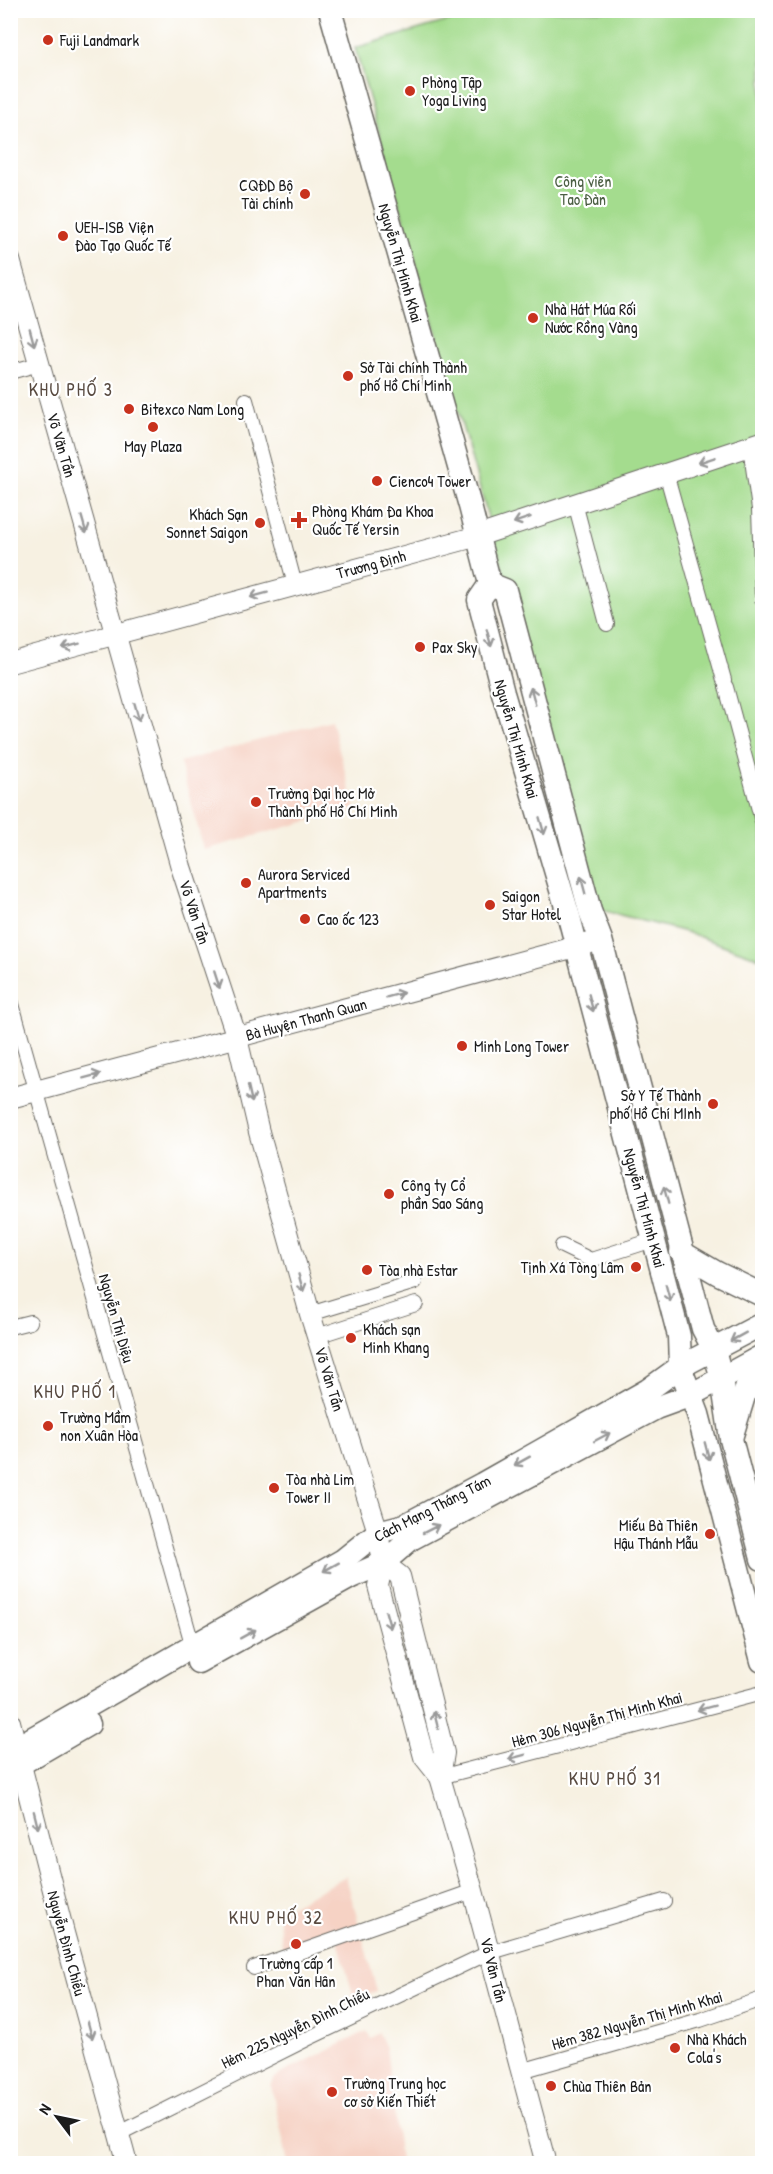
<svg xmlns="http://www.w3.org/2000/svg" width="773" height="2174" font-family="'Patrick Hand',sans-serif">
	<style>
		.built { fill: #f6d2c4 }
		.green { fill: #a4dc8e; stroke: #607c55; stroke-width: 1.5 }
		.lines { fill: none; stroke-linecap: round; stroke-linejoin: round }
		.street-casing { stroke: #696761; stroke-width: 16 }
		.secondary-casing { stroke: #696761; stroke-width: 22 }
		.primary-casing { stroke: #696761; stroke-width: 25 }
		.street { stroke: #fff; stroke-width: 14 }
		.secondary { stroke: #fff; stroke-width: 20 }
		.primary { stroke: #fff; stroke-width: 22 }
		.oneway { stroke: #999 }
		.poi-dot { fill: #c8321e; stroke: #fff; stroke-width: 2 }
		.labels { text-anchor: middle; stroke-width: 4.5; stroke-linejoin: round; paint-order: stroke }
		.poi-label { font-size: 16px; fill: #1c1c1c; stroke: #fff; text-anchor: start }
		.park-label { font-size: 16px; fill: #4c5f44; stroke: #fff }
		.street-label { font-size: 16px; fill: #1c1c1c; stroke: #fff }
		.neighbourhood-label { font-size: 18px; letter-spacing: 1.5px; fill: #584a40; stroke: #fff }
	</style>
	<rect width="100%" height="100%" fill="#fff"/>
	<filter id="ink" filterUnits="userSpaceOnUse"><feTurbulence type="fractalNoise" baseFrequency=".0167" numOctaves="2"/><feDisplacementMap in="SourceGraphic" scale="12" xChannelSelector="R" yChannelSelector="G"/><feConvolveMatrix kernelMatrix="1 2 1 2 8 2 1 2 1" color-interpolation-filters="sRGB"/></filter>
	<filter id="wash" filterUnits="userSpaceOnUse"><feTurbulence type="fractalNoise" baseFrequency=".008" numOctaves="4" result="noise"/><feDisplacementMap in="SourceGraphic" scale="24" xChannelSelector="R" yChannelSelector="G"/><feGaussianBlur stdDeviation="1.35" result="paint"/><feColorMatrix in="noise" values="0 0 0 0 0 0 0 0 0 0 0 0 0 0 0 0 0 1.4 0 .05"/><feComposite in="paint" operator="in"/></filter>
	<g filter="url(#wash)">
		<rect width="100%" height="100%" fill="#f7f1e2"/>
		<g class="built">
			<polygon points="331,720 355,808 204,850 180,762"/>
			<polygon points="346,1877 377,1991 354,1998 336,1934 283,1953 278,1912"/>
			<polygon points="367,2031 371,2038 379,2033 386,2048 400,2161 389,2164 288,2163 271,2085 275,2078 284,2072"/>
		</g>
		<polygon class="green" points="482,11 762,11 762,959 686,932 589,907 507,584 355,48"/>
	</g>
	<g filter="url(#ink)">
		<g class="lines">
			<defs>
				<g id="street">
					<polyline points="10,372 39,364"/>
					<polyline points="246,400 295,585"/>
					<polyline points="750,446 759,509 762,599"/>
					<polyline points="666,473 724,680"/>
					<polyline points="575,503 607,624"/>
					<polyline points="726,687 762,821"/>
					<polyline points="10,997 193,1647"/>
					<polyline points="562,1246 591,1260 653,1240"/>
					<polyline points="310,1314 415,1282"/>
					<polyline points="10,1327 30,1322"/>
					<polyline points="317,1336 416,1304"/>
					<polyline points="440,1777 762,1693"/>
					<polyline points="254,1968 473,1891"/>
					<polyline points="521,2071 700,2020 762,1999"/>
					<polyline points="118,2134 307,2039 488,1953 664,1901"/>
				</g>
				<g id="secondary">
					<polyline points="10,260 181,867 237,1038 259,1132 310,1314 378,1532 383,1563 378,1586 424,1757 440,1777 473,1891 546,2164"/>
					<polyline points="10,663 478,536 762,442"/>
					<polyline points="10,1098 590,943"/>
					<polyline points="383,1563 400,1576 444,1753 440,1777"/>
					<polyline points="10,1722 64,1933 127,2164"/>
				</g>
				<g id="primary">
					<polyline points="330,10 470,506 490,584 505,590 590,911 601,940 703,1329 714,1350 722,1379 731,1439 762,1559"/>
					<polyline points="490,584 479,600 503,693 569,917 679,1336 680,1367 698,1414 762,1661"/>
					<polyline points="681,1252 717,1273 762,1295"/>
					<polyline points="732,1435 755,1360"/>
					<polyline points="198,1662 351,1577 383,1563 411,1539 656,1408 689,1396 762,1356"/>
					<polyline points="10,1751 343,1560 378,1532 405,1525 482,1484 648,1390 680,1367 762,1324"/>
					<polyline points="10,1770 89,1724"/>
				</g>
			</defs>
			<use href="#street" class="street-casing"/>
			<use href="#secondary" class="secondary-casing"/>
			<use href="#primary" class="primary-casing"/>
			<use href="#street" class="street"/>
			<use href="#secondary" class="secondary"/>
			<use href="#primary" class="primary"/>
		</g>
		<defs><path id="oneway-shaft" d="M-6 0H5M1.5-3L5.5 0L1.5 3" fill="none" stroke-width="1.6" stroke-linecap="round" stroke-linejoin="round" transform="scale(1.5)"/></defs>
		<g class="oneway">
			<use href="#oneway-shaft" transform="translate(32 337) rotate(75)"/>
			<use href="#oneway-shaft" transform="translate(707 460) rotate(162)"/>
			<use href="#oneway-shaft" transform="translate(522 520) rotate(161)"/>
			<use href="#oneway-shaft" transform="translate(84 525) rotate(74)"/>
			<use href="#oneway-shaft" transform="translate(259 595) rotate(165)"/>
			<use href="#oneway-shaft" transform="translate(489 638) rotate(75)"/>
			<use href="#oneway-shaft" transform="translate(71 646) rotate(165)"/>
			<use href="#oneway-shaft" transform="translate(533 696) rotate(-105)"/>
			<use href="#oneway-shaft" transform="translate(137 712) rotate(74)"/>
			<use href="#oneway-shaft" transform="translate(542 826) rotate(74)"/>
			<use href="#oneway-shaft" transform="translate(583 885) rotate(-105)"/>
			<use href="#oneway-shaft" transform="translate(217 980) rotate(72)"/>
			<use href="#oneway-shaft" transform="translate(395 995) rotate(-15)"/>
			<use href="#oneway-shaft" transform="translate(591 1003) rotate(75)"/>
			<use href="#oneway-shaft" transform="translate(92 1076) rotate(-15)"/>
			<use href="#oneway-shaft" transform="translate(250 1094) rotate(77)"/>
			<use href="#oneway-shaft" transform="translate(666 1195) rotate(-105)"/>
			<use href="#oneway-shaft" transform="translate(301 1283) rotate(74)"/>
			<use href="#oneway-shaft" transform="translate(668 1293) rotate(75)"/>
			<use href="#oneway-shaft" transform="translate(738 1337) rotate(151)"/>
			<use href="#oneway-shaft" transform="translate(602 1437) rotate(-28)"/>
			<use href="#oneway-shaft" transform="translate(707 1451) rotate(75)"/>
			<use href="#oneway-shaft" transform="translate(522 1461) rotate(151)"/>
			<use href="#oneway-shaft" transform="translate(431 1529) rotate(-27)"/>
			<use href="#oneway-shaft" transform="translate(331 1567) rotate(151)"/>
			<use href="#oneway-shaft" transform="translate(388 1620) rotate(74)"/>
			<use href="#oneway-shaft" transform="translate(248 1634) rotate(-29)"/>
			<use href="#oneway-shaft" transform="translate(706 1708) rotate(165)"/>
			<use href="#oneway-shaft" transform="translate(436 1720) rotate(-104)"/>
			<use href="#oneway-shaft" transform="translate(517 1757) rotate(165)"/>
			<use href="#oneway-shaft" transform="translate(36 1820) rotate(76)"/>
			<use href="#oneway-shaft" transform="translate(90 2030) rotate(75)"/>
		</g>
	</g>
	<g class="poi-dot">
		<circle cx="48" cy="40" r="6"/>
		<circle cx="410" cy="91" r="6"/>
		<circle cx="305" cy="194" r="6"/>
		<circle cx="63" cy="236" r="6"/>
		<circle cx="533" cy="318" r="6"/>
		<circle cx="348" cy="376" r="6"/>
		<circle cx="129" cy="409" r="6"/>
		<circle cx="153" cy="427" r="6"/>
		<circle cx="377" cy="481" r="6"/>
		<path d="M296 511h6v6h6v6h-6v6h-6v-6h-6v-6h6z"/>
		<circle cx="260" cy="523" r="6"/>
		<circle cx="420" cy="647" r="6"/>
		<circle cx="256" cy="802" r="6"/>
		<circle cx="246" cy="883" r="6"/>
		<circle cx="490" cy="905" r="6"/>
		<circle cx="305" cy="919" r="6"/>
		<circle cx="462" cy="1046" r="6"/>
		<circle cx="713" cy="1104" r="6"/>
		<circle cx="389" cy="1194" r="6"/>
		<circle cx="636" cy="1267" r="6"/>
		<circle cx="367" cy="1270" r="6"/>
		<circle cx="351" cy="1338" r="6"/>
		<circle cx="48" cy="1426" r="6"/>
		<circle cx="274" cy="1488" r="6"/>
		<circle cx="710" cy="1534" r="6"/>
		<circle cx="296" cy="1944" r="6"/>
		<circle cx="675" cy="2048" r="6"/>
		<circle cx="551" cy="2086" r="6"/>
		<circle cx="332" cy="2092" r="6"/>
	</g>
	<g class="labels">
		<g class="poi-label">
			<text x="60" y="46">Fuji Landmark</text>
			<text x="422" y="88">Phòng Tập<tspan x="422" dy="18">Yoga Living</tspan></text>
			<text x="293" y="191" text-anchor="end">CQĐD Bộ<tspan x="293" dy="18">Tài chính</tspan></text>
			<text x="75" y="233">UEH-ISB Viện<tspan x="75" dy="18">Đào Tạo Quốc Tế</tspan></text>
			<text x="545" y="315">Nhà Hát Múa Rối<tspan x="545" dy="18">Nước Rồng Vàng</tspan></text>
			<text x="360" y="373">Sở Tài chính Thành<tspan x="360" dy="18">phố Hồ Chí Minh</tspan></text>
			<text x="141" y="415">Bitexco Nam Long</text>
			<text x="153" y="452" text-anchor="middle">May Plaza</text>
			<text x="389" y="487">Cienco4 Tower</text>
			<text x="312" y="517">Phòng Khám Đa Khoa<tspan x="312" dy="18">Quốc Tế Yersin</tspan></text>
			<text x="248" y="520" text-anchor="end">Khách Sạn<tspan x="248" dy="18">Sonnet Saigon</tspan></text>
			<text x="432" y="653">Pax Sky</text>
			<text x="268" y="799">Trường Đại học Mở<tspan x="268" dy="18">Thành phố Hồ Chí Minh</tspan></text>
			<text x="258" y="880">Aurora Serviced<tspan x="258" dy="18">Apartments</tspan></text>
			<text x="502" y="902">Saigon<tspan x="502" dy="18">Star Hotel</tspan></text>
			<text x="317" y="925">Cao ốc 123</text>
			<text x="474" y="1052">Minh Long Tower</text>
			<text x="701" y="1101" text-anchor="end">Sở Y Tế Thành<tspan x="701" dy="18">phố Hồ Chí MInh</tspan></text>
			<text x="401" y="1191">Công ty Cổ<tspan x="401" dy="18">phần Sao Sáng</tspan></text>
			<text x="624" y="1273" text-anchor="end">Tịnh Xá Tòng Lâm</text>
			<text x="379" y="1276">Tòa nhà Estar</text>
			<text x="363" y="1335">Khách sạn<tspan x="363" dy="18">Minh Khang</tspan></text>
			<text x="60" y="1423">Trường Mầm<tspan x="60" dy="18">non Xuân Hòa</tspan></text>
			<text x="286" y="1485">Tòa nhà Lim<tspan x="286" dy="18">Tower II</tspan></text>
			<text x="698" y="1531" text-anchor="end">Miếu Bà Thiên<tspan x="698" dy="18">Hậu Thánh Mẫu</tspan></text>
			<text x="296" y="1969" text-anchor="middle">Trường cấp 1<tspan x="296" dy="18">Phan Văn Hân</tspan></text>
			<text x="687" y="2045">Nhà Khách<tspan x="687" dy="18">Cola's</tspan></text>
			<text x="344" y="2089">Trường Trung học<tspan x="344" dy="18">cơ sở Kiến Thiết</tspan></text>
			<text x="563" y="2092">Chùa Thiên Bản</text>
		</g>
		<g class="park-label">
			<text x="583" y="187">Công viên<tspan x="583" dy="18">Tao Đàn</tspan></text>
		</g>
		<g class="street-label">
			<text transform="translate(401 263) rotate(74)" y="6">Nguyễn Thị Minh Khai</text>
			<text transform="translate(62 445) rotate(74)" y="6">Võ Văn Tần</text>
			<text transform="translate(371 564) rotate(-15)" y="6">Trương Định</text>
			<text transform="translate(517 739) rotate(74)" y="6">Nguyễn Thị Minh Khai</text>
			<text transform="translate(195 912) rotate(72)" y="6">Võ Văn Tần</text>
			<text transform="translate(306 1019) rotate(-15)" y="6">Bà Huyện Thanh Quan</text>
			<text transform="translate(645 1208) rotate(75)" y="6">Nguyễn Thị Minh Khai</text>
			<text transform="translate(117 1318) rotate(74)" y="6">Nguyễn Thị Diệu</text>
			<text transform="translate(330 1379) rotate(73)" y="6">Võ Văn Tần</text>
			<text transform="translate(432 1508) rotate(-27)" y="6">Cách Mạng Tháng Tám</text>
			<text transform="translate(597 1719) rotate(-15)" y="6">Hẻm 306 Nguyễn Thị Minh Khai</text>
			<text transform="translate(67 1943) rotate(75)" y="6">Nguyễn Đình Chiểu</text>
			<text transform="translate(494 1970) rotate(76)" y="6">Võ Văn Tần</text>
			<text transform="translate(637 2020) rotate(-16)" y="6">Hẻm 382 Nguyễn Thị Minh Khai</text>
			<text transform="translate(295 2028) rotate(-26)" y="6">Hẻm 225 Nguyễn Ðình Chiểu</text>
		</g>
		<g class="neighbourhood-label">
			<text x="71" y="396">KHU PHỐ 3</text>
			<text x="75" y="1398">KHU PHỐ 1</text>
			<text x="615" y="1785">KHU PHỐ 31</text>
			<text x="276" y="1924">KHU PHỐ 32</text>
		</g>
	</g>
	<rect width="773" height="2174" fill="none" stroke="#fff" stroke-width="36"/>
	<g transform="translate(57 2117) rotate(302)" stroke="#ffffff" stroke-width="4.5" paint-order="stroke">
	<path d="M0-4.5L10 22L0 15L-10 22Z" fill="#1c1c1c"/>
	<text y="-9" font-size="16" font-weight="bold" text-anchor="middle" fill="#1c1c1c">N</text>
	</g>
</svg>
